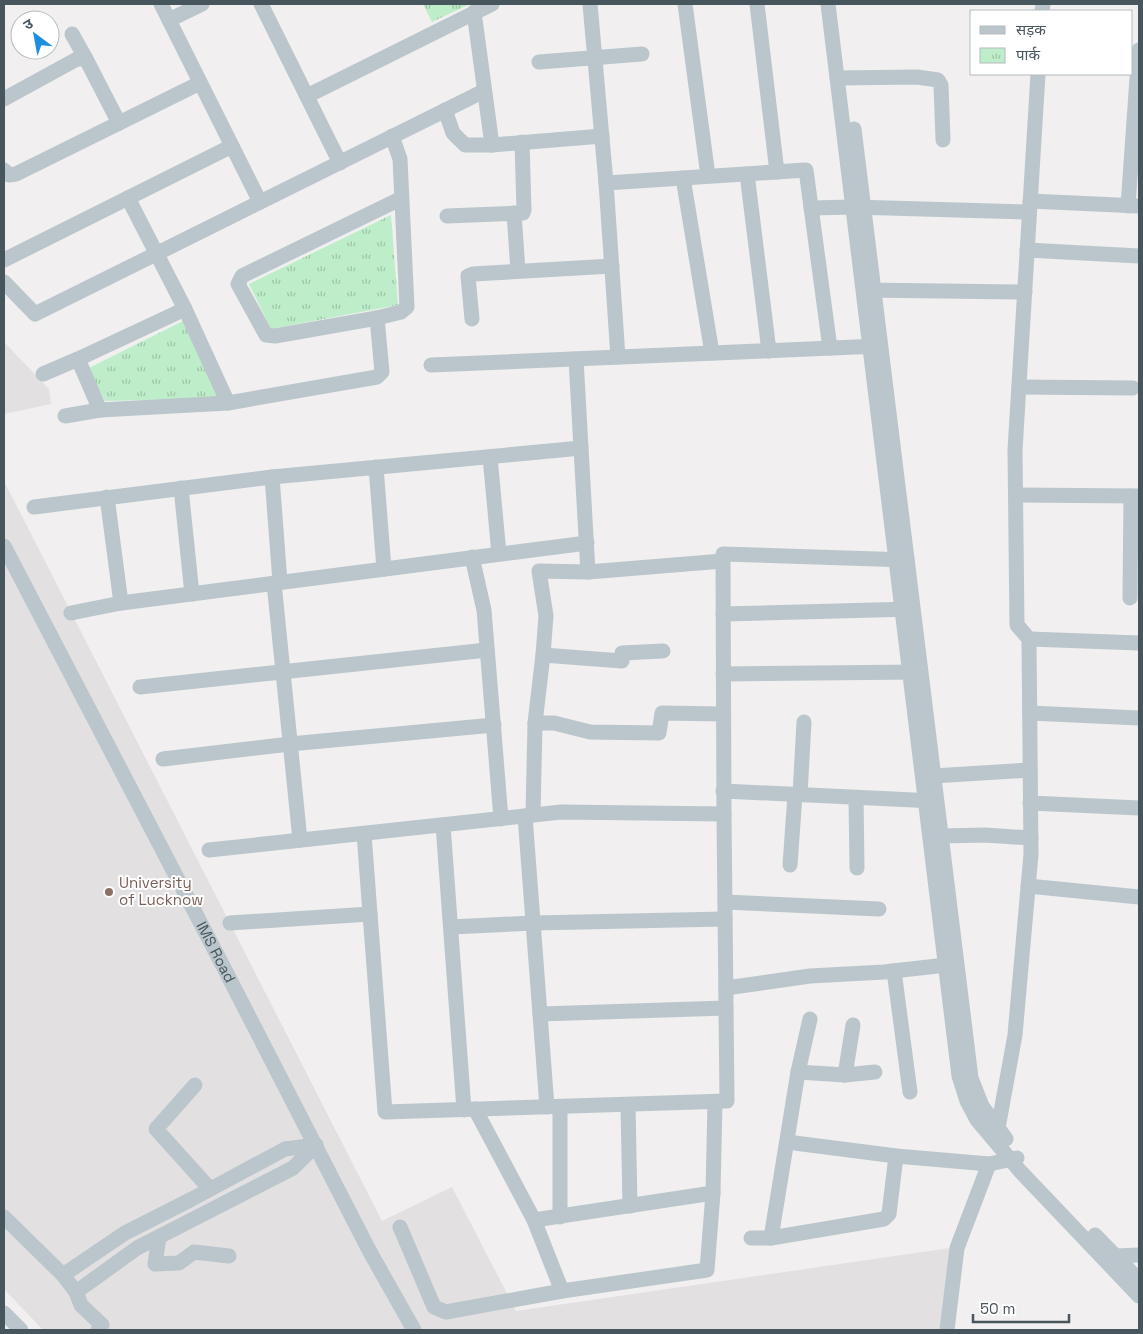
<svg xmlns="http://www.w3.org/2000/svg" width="1143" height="1334" font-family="'Space Grotesk','Noto Sans Devanagari',sans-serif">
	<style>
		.education { fill: #e2e0e1 }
		.park { fill: url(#park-tufts) }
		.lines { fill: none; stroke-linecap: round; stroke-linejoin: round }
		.minor { stroke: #bac6cb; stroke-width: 15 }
		.education-dot { fill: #8d6e63; stroke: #fff; stroke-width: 2 }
		.labels { text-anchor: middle; stroke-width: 4; stroke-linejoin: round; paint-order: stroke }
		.education-label { font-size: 15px; fill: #785e54; stroke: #fff; text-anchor: start }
		.street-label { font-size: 15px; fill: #47555c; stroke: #fff }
	</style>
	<defs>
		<pattern id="park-tufts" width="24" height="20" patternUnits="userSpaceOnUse" patternTransform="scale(1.25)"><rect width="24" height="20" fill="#beeec9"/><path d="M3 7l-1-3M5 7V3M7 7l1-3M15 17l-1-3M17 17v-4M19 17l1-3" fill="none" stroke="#9cc4a6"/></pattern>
	</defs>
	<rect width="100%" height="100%" fill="#f1efef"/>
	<g class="education">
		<polygon points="4,342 49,389 51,404 4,414"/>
		<polygon points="4,481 382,1221 452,1187 516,1311 950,1248 941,1330 43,1330 4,1289"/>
	</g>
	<g class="park">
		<polygon points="423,4 470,4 432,22"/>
		<polygon points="391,215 398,305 271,329 249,284"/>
		<polygon points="183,321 219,398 105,401 89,368"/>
	</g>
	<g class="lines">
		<g class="minor">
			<polyline points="161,4 260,202"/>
			<polyline points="261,4 340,163"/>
			<polyline points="590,4 606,183 618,357"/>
			<polyline points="685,4 708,176"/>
			<polyline points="757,4 777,172"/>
			<polyline points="828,4 959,1076 967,1101 977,1120 1020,1171 1139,1296"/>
			<polyline points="1042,11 1043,4"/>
			<polyline points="474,12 492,145"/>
			<polyline points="169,20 202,4"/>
			<polyline points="72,34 86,59"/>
			<polyline points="539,62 642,54"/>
			<polyline points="837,78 917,77 938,80 941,85 943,140"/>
			<polyline points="307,96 492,4"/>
			<polyline points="4,99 77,59 86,59 119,123"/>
			<polyline points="445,110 453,133 465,145 492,145 602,136"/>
			<polyline points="854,129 971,1078 982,1106 1006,1139"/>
			<polyline points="392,136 400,159 407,307 401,312 377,318 275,336 266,335 238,284 242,276 402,198"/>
			<polyline points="4,170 9,175 16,174 200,83"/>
			<polyline points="747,174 769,351"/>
			<polyline points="683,178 712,353"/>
			<polyline points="606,183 806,170 830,348"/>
			<polyline points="128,198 185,309 228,403"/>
			<polyline points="1030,201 1139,206"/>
			<polyline points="1128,206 1139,50"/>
			<polyline points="811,208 853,207 1029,212"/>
			<polyline points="514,213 518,271"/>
			<polyline points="447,216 523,213 524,210 522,142"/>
			<polyline points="1027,250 1139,256"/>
			<polyline points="4,260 232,146"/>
			<polyline points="4,282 35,314 484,91"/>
			<polyline points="864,290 1025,292"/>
			<polyline points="472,319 468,276 473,274 612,266"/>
			<polyline points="576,359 588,572"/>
			<polyline points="431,365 879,346"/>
			<polyline points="43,374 78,359"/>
			<polyline points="1019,387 1133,388"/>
			<polyline points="100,410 78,359 185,309"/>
			<polyline points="65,416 100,410 228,403 377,377 382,372 377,318"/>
			<polyline points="490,457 499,554"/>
			<polyline points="376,467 384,569"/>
			<polyline points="272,477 280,582"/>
			<polyline points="181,488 192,594"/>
			<polyline points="1016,495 1139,496"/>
			<polyline points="107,497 121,603"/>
			<polyline points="34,507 272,477 581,448"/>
			<path id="s1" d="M 4,546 L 223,966 L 370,1252 L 414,1330"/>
			<polyline points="472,557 484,610 501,819"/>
			<polyline points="274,583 300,840"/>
			<polyline points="1130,598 1131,496"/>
			<polyline points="71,613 121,603 587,543"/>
			<polyline points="723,614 912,609"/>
			<polyline points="1029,639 1139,643"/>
			<polyline points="543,655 622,661 622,653 663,651"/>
			<polyline points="723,674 919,672"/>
			<polyline points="140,687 487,650"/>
			<polyline points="1030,713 1139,718"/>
			<polyline points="535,723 554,723 590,732 659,733 662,713 723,714"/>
			<polyline points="163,759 290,744 494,725"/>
			<polyline points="933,776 1030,770"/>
			<polyline points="723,791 934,801"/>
			<polyline points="800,795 804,722"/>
			<polyline points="856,798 857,868"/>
			<polyline points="1030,803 1139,808"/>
			<polyline points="533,815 535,723 543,655 546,616 539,571 588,572 723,561"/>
			<polyline points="525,816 547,1107"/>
			<polyline points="443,825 464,1110"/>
			<polyline points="364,834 385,1112 727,1101 724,814 723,554 907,560"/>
			<polyline points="941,836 985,835 1031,838"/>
			<polyline points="209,850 561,812 724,814"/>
			<polyline points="790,865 795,795"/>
			<polyline points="1028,886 1139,897"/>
			<polyline points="725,902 879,909"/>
			<polyline points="230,923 370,914"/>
			<polyline points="451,927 533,923 725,919"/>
			<polyline points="894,971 910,1092"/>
			<polyline points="726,988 810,976 884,972 955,964"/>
			<polyline points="540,1014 726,1008"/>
			<polyline points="798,1072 845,1075 875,1072"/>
			<polyline points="845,1075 853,1025"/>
			<polyline points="195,1085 156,1129 210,1189"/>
			<polyline points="628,1105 630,1206"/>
			<polyline points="475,1109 534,1220 562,1291"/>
			<polyline points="998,1128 1015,1035 1031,854 1029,639 1017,625 1015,450 1038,74"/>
			<polyline points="787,1142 896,1156 989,1164 1017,1158"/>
			<polyline points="4,1217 63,1275 76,1292 81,1305 102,1325 98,1330"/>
			<polyline points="560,1217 560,1107"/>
			<polyline points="534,1220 713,1193 715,1102"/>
			<polyline points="400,1227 434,1307 446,1312 562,1291 707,1270 713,1193"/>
			<polyline points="1095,1235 1139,1280"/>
			<polyline points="159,1237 155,1264 179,1263 194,1252 229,1256"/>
			<polyline points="751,1238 771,1238 884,1219 889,1214 896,1156"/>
			<polyline points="771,1238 798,1072 810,1019"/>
			<polyline points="1116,1256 1139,1255"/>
			<polyline points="63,1275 125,1233 192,1199 285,1149 316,1145"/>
			<polyline points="76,1292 137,1248 293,1168 316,1145"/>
			<polyline points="4,1313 21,1330"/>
			<polyline points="947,1330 957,1248 989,1164"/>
		</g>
	</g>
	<circle class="education-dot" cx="109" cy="892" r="5"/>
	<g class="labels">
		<g class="education-label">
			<text x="119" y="888">University<tspan x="119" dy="17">of Lucknow</tspan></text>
		</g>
		<g class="street-label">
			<text dy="5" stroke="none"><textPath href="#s1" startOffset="458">IMS Road</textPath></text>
		</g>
	</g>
	<rect width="1143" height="1334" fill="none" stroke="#47555c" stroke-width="10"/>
	<rect x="970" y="10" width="162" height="65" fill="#ffffff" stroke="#b5bbbe"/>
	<rect x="980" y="26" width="25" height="8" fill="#bac6cb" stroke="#b5bbbe"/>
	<text x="1016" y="35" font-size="15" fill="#47555c">सड़क</text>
	<rect x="980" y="48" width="25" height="15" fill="url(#park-tufts)" stroke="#b5bbbe"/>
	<text x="1016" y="60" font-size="15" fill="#47555c">पार्क</text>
	<g transform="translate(35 35) rotate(328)"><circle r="24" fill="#ffffff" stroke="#b5bbbe"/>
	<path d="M0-4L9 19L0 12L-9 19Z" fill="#1c8fde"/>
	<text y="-8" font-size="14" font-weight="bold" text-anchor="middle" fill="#47555c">उ</text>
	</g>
	<path d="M973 1314v8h96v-8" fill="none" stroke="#47555c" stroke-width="2.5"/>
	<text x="980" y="1314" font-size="15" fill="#47555c" stroke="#ffffff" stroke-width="4" paint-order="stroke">50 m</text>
</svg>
